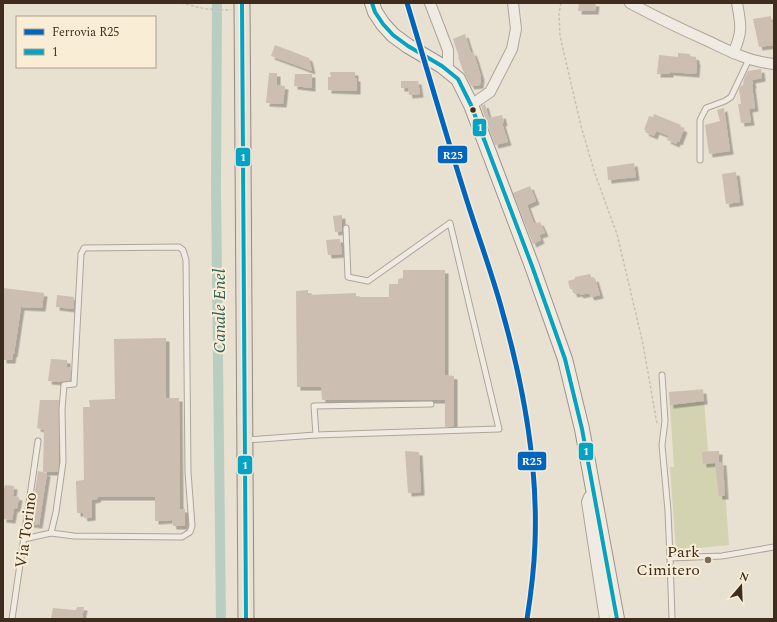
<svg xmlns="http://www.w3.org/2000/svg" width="777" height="622" font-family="Spectral,serif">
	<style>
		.cemetery { fill: #d3d2b1 }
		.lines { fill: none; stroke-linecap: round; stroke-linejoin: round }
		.canal { stroke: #bacdc1; stroke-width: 10 }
		.building { fill: #ccbeb0; filter: url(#shadow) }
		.service-casing { stroke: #aea598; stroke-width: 7 }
		.minor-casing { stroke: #aea598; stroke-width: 12 }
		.secondary-casing { stroke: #9d9488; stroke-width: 16 }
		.primary-casing { stroke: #938a7f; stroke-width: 17 }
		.path { stroke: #c9c1b8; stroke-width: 1.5; stroke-dasharray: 3 2; stroke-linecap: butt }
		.service { stroke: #f0ebe2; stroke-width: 5 }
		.minor { stroke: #f0ebe2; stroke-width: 10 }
		.secondary { stroke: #f0ebe2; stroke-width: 14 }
		.primary { stroke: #e7e0d3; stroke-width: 15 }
		.bus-1-casing { stroke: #f9edd6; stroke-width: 7 }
		.bus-1 { stroke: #03a3c5; stroke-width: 4 }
		.rail-1-casing { stroke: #f9edd6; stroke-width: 8 }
		.rail-1 { stroke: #0065bd; stroke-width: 5 }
		.bus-dot { fill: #3e2c1e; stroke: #f9edd6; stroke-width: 1.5 }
		.poi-dot { fill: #7a6b5c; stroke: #f9edd6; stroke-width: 1.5 }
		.labels { text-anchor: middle; stroke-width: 4; stroke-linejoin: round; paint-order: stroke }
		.street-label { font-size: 16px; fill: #3e2c1e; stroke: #f9edd6 }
		.poi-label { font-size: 16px; fill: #3e2c1e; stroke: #f9edd6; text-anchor: end }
		.water-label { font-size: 17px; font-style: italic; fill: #2c5f5a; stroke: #f9edd6 }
		.line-badge { stroke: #f9edd6; stroke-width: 1.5 }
		.badge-label { font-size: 11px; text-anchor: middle; font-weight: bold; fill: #fff }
	</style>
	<defs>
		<filter id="shadow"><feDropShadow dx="3.5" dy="3.5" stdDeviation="0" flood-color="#0004"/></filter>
	</defs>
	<rect width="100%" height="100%" fill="#e8e0d0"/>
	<polygon class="cemetery" points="703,389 708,451 719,451 719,462 723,462 729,545 676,550 670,467 674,467 669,392"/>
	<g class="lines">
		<polyline class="canal" points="217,3 216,190 221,619"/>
	</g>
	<g class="building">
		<polygon points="579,3 596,3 595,11 578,11"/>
		<polygon points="771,16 774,33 774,45 759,47 753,19"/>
		<polygon points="465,34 471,53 473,52 476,60 481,77 480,85 471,86 464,73 458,57 459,57 453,39"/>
		<polygon points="275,45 309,58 312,71 271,56"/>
		<polygon points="678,53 690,54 690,56 696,57 696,61 697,61 696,74 670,72 670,74 657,74 659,55 678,57"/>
		<polygon points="761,69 762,78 752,80 753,85 752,85 755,108 749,109 751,122 741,123 738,104 741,104 739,89 741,86 743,85 744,79 748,71"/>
		<polygon points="330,72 355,72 355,78 357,78 357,91 328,90 328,77 331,77"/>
		<polygon points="269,73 277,73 277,85 285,86 283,104 266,103"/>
		<polygon points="295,74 312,74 312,88 294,86"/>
		<polygon points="401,81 418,81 420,94 409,95 408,88 401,88"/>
		<polygon points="485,104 489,118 502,115 504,122 502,123 508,142 495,145 481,106"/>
		<polygon points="724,108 730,151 709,154 705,125 720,121 717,110"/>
		<polygon points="654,114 681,125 680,127 684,129 679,142 677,141 676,144 667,140 669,136 656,131 654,136 645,132 646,130 644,130 649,116 653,117"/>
		<polygon points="634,163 636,177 608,180 607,167"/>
		<polygon points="736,172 740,202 726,204 722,174"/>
		<polygon points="530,186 536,201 527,205 534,224 540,222 545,233 539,235 541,240 533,244 513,193"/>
		<polygon points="342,215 342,231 335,232 333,216"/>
		<polygon points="340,239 342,254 328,255 326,240"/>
		<polygon points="403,270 445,270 445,375 454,376 454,426 445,427 445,400 322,400 321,387 297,387 296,291 308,290 308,295 356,293 356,297 389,297 389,284 398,284 398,279 403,278"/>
		<polygon points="590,274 592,279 595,278 600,295 591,297 589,293 580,295 579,293 574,294 572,289 570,289 568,281 575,279 575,277"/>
		<polygon points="3,288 44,293 42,308 21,307 14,354 13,353 12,360 3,360"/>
		<polygon points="57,295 74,297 73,309 56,307"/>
		<polygon points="166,338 166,398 179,398 180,509 185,509 185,526 173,526 172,520 155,521 155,497 98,497 97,499 92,500 92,517 84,518 83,513 77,513 76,481 84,480 83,407 90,407 89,400 115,399 114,339"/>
		<polygon points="51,359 67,360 67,367 71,367 70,380 61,382 48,381"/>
		<polygon points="703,390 704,401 670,405 669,392"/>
		<polygon points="40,400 59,400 59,462 58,472 43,472 44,430 37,428"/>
		<polygon points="405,451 419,452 421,492 408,493"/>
		<polygon points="719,451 719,462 723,462 725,496 719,496 715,463 703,464 702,452"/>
		<polygon points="38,471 47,473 39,525 30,524"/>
		<polygon points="5,485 14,486 13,496 19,497 17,508 14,509 12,520 3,519 3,493"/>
		<polygon points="77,607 84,607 82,619 51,619 53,608 74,610 76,610"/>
	</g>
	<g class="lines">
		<defs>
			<g id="service">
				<polyline points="700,160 700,120 706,108 725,101 731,97 749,59"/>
				<polyline points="662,375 665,421 662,445 668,511 670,558"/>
				<polyline points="316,435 314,406 431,404"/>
				<polyline points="246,440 316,435 499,429 450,223 368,281 348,277 346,228"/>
				<polyline points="24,539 51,533 56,512 63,462 62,409 64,385 74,384 81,254 84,248 179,247 183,250 186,260 188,472 192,526 190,532 182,537 74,536 51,533"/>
				<polyline points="12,619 38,441"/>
				<polyline points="672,619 670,558 722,556 774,547"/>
			</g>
			<g id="minor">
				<polyline points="430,3 448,50 448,71"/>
				<path d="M 630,3 C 656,17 681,29 708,41 C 729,51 750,62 774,64"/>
				<path d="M 733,53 C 743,33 741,24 737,3"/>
				<polyline points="471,105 490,92 512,49 516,29 513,3"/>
				<polyline points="594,494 589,497 587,502 605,619"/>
			</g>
			<polyline id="secondary" points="372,3 375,12 383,24 393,35 408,46 442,66 458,79 471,105 532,266 565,359 582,429 617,619"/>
			<polyline id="primary" points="242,3 246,619"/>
		</defs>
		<use href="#service" class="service-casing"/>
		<use href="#minor" class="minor-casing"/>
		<use href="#secondary" class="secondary-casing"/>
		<use href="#primary" class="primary-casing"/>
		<g class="path">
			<polyline points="181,3 206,9 231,10"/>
			<polyline points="561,3 559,13 560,36 581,126 595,174 617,234 643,344 657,424"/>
		</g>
		<use href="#service" class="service"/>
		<use href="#minor" class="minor"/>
		<use href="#secondary" class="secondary"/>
		<use href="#primary" class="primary"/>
		<defs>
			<g id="bus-1">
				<polyline points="242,3 246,619"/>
				<polyline points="372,3 375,12 383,24 393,35 408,46 442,66 458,79 471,105 532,266 565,359 582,429 617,619"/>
			</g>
		</defs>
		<use href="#bus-1" class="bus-1-casing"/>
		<use href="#bus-1" class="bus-1"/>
		<defs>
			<path id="rail-1" d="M 407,3 C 427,69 446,135 467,201 C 479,239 493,276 503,314 C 524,388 538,466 535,543 C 534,569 531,594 527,619"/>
		</defs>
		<use href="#rail-1" class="rail-1-casing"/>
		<use href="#rail-1" class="rail-1"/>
	</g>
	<circle class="bus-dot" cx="473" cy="110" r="3.5"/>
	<circle class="poi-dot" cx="708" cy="560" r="4"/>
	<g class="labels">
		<g class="street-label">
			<text transform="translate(25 530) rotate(-82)" y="6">Via Torino</text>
		</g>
		<g class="poi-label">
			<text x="700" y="557">Park<tspan x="700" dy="18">Cimitero</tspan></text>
		</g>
		<g class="water-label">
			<text transform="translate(219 311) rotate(-90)" y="6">Canale Enel</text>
		</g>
	</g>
	<g class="line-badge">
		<rect x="472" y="118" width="15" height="19" rx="4" fill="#03a3c5"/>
		<rect x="437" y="145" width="31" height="19" rx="4" fill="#0065bd"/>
		<rect x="235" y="147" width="16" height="20" rx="4" fill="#03a3c5"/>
		<rect x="578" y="442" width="16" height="19" rx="4" fill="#03a3c5"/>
		<rect x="517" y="451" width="30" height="20" rx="4" fill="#0065bd"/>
		<rect x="237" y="455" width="16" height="20" rx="4" fill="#03a3c5"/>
	</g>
	<g class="badge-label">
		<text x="480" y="131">1</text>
		<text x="453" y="159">R25</text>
		<text x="243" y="161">1</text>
		<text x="586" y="455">1</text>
		<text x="532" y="465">R25</text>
		<text x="245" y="469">1</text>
	</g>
	<rect width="777" height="622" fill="none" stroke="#3e2c1e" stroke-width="8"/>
	<rect x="16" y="16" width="140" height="52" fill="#f9edd6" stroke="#aea08c"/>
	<rect x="24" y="29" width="20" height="6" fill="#0065bd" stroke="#aea08c"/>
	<text x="52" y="36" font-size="12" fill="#3e2c1e">Ferrovia R25</text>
	<rect x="24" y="49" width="20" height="6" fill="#03a3c5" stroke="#aea08c"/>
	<text x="52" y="56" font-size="12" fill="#3e2c1e">1</text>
	<g transform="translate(741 586) rotate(19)" stroke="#f9edd6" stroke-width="3" paint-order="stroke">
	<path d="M0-3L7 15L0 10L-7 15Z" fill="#3e2c1e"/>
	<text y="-6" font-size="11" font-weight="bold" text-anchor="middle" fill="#3e2c1e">N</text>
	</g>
</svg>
